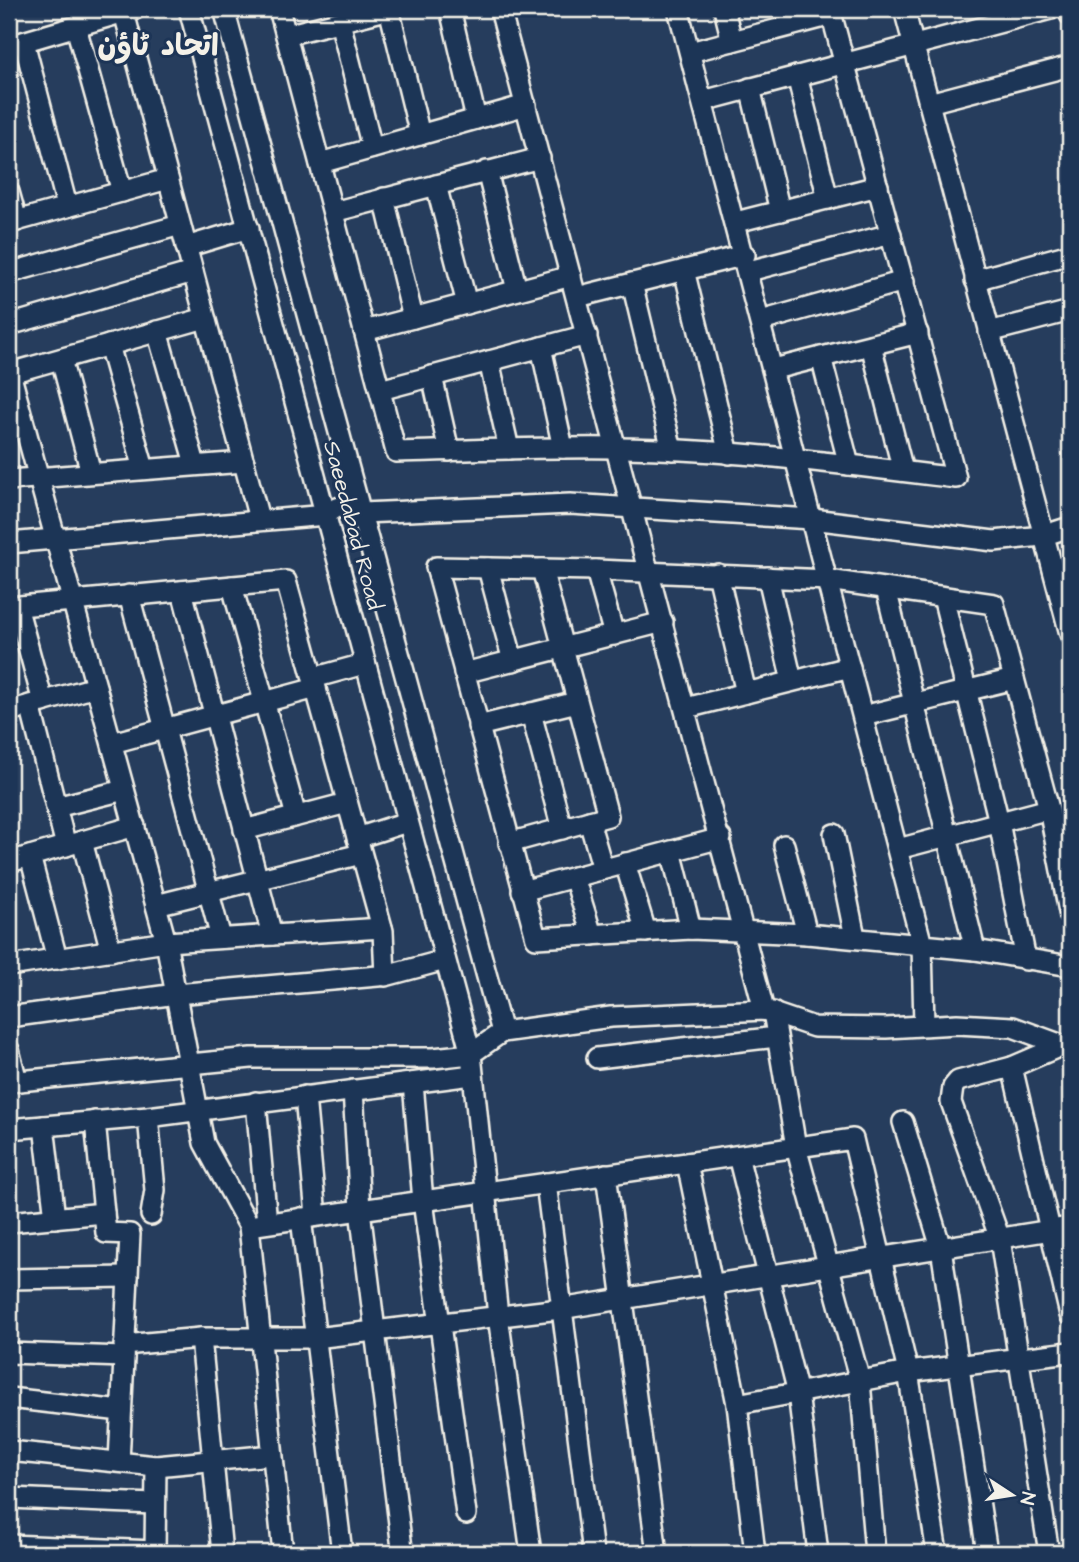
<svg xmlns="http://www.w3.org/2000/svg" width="1079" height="1562" font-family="'Architects Daughter','Playpen Sans Arabic',sans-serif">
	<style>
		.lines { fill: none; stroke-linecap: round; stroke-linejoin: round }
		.minor-casing { stroke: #f4f1e8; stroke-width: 24 }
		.minor { stroke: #1d3557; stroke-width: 19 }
		.labels { text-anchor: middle; stroke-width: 6; stroke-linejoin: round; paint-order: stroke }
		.street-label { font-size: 23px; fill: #f4f1e8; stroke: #1d3557 }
		.district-label { font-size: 30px; font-weight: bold; fill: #f4f1e8; stroke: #1d3557 }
	</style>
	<rect width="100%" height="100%" fill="#263d5d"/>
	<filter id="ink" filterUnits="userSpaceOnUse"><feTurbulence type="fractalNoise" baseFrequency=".0143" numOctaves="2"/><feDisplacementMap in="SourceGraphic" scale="14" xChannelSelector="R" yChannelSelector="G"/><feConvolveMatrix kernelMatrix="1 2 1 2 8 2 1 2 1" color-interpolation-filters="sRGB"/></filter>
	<g filter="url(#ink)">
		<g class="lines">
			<defs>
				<g id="minor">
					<polyline points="123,9 259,519"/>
					<polyline points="189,9 471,1054 498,1316 531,1553"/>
					<polyline points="224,9 502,1032"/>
					<path d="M 279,9 L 396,452 C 469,450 543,447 616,448 C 730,449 843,464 956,478 L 830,9"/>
					<polyline points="389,9 420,135"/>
					<polyline points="450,9 476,119"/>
					<polyline points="500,9 764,1010"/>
					<polyline points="678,9 922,945 924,1025"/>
					<polyline points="724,9 732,41"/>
					<polyline points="904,9 1070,634"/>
					<polyline points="1069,9 1070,15"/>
					<polyline points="340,22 372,148"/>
					<polyline points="76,27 122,192"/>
					<polyline points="286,35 390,9"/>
					<polyline points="24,42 67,206"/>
					<polyline points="9,46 135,9"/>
					<polyline points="690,52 832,15"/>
					<polyline points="797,76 828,199"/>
					<polyline points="750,88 780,211"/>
					<polyline points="703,101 1051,9"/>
					<polyline points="929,103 1070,66"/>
					<polyline points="320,163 526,105"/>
					<polyline points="487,171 517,290"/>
					<polyline points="436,185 467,304"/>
					<polyline points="9,192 17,221"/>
					<polyline points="384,198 413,318"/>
					<polyline points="333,212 540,158"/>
					<polyline points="736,222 878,186"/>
					<polyline points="9,223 168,179"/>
					<polyline points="186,247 249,228"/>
					<polyline points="684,270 729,454"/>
					<polyline points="749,271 891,234"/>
					<polyline points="9,273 180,225"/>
					<polyline points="975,280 1070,254"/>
					<polyline points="632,283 672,450"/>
					<polyline points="577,297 745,255"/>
					<polyline points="761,321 904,281"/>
					<polyline points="9,325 193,272"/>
					<polyline points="157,331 195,464"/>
					<polyline points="364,331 571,276"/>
					<polyline points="989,332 1070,311"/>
					<polyline points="109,345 144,469"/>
					<polyline points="871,345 903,471"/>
					<polyline points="541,347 563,448"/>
					<polyline points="821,357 849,465"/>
					<polyline points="61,359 91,473"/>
					<polyline points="489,361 509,449"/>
					<polyline points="9,369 166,942 204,1143 249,1226 283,1553"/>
					<polyline points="774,369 918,333"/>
					<polyline points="10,373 205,318"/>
					<polyline points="432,376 449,451"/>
					<polyline points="380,390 587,335"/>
					<polyline points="9,480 244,462"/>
					<path d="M 9,543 L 326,515 C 339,504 349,503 362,513 L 570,504 L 812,519 L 994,541 L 1042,536 L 1070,527"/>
					<polyline points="488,568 513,661"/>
					<polyline points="596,570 614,635"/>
					<polyline points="718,574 746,693"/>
					<polyline points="768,577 792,681"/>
					<polyline points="232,586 296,816"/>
					<polyline points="886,589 975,950"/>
					<polyline points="182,591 272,935"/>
					<polyline points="129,595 221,938"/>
					<polyline points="943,597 999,822 1026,960"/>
					<polyline points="17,606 43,702"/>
					<polyline points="9,607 286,581 383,931 385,976"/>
					<polyline points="464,673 663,622"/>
					<polyline points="313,678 364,664"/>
					<polyline points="30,705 66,846"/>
					<polyline points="686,708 850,667"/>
					<polyline points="9,711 96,687"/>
					<polyline points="531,713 562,829"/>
					<polyline points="863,716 1014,679"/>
					<polyline points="478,726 577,702"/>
					<polyline points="112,743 316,688"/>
					<polyline points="56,807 124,790"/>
					<polyline points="589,821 603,869"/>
					<polyline points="244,830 347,803"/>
					<polyline points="834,834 855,937"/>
					<polyline points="357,838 407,822"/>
					<polyline points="82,841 111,951"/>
					<polyline points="509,843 608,816 542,569"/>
					<polyline points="784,845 807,934"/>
					<polyline points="898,849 1049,809"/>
					<polyline points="671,851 691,929"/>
					<polyline points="30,856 57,959"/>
					<polyline points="9,862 135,826"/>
					<polyline points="625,863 646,932"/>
					<polyline points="574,877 592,935"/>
					<polyline points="522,891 721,838"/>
					<polyline points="156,905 361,854"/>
					<polyline points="1070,917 1049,809 994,604 828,580 596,570 436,567 536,938 691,929 807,934 975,950 1070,966"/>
					<polyline points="9,966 166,942 382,928"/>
					<polyline points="773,1012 796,1147 860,1381 875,1553"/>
					<polyline points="9,1017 176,994 389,975 445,960"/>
					<polyline points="9,1050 17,1081"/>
					<polyline points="597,1058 776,1037"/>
					<polyline points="1012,1067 1070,1315"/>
					<polyline points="9,1082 251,1058 433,1058 471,1054 502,1032 611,1017 764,1010 814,1027 886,1028 957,1024 1013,1027 1070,1048"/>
					<polyline points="413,1083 423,1201 466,1514"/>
					<polyline points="353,1090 360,1210 402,1548"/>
					<polyline points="305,1096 316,1216"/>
					<polyline points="256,1102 267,1223"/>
					<polyline points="148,1117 155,1190 151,1215"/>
					<polyline points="95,1121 106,1233 130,1234 119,1462"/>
					<polyline points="903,1122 941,1248 987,1553"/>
					<polyline points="44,1126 55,1218"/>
					<polyline points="9,1129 148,1117 472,1075"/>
					<polyline points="738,1156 798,1393 818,1553"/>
					<polyline points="687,1163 737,1404 755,1553"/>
					<polyline points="606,1174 657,1553"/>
					<polyline points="546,1183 593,1553"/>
					<polyline points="301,1218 342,1553"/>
					<polyline points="9,1222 104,1213"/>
					<polyline points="249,1226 853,1139 908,1372 937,1553"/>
					<polyline points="9,1279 128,1277"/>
					<polyline points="201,1338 222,1553"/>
					<polyline points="124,1345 201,1338 315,1338 560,1309 1070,1227"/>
					<polyline points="9,1353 124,1357"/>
					<polyline points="9,1398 121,1411"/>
					<polyline points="737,1404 908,1372 1070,1352"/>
					<polyline points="9,1451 156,1466 272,1455"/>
					<polyline points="9,1498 154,1504"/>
					<polyline points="9,1545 155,1551"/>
					<polyline points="155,1553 156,1466"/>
					<polyline points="1049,1553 1000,1239 951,1102 953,1087 958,1081 1012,1067 1063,1045"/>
				</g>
			</defs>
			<use href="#minor" class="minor-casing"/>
			<use href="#minor" class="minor"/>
		</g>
	</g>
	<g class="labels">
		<g class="street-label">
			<text transform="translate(354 525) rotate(75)" y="8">Saeedabad Road</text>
		</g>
		<g class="district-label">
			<text x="158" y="55">اتحاد ٹاؤن</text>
		</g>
	</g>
	<rect width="1079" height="1562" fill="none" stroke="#1d3557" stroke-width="35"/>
	<rect x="18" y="18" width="1044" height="1527" fill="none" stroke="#f4f1e8" stroke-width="2.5" filter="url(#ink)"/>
	<g transform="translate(1012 1495) rotate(102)" stroke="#1d3557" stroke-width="5" paint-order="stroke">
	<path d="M0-5L12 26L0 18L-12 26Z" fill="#f4f1e8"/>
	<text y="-10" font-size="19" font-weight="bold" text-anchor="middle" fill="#f4f1e8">N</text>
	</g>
</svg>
